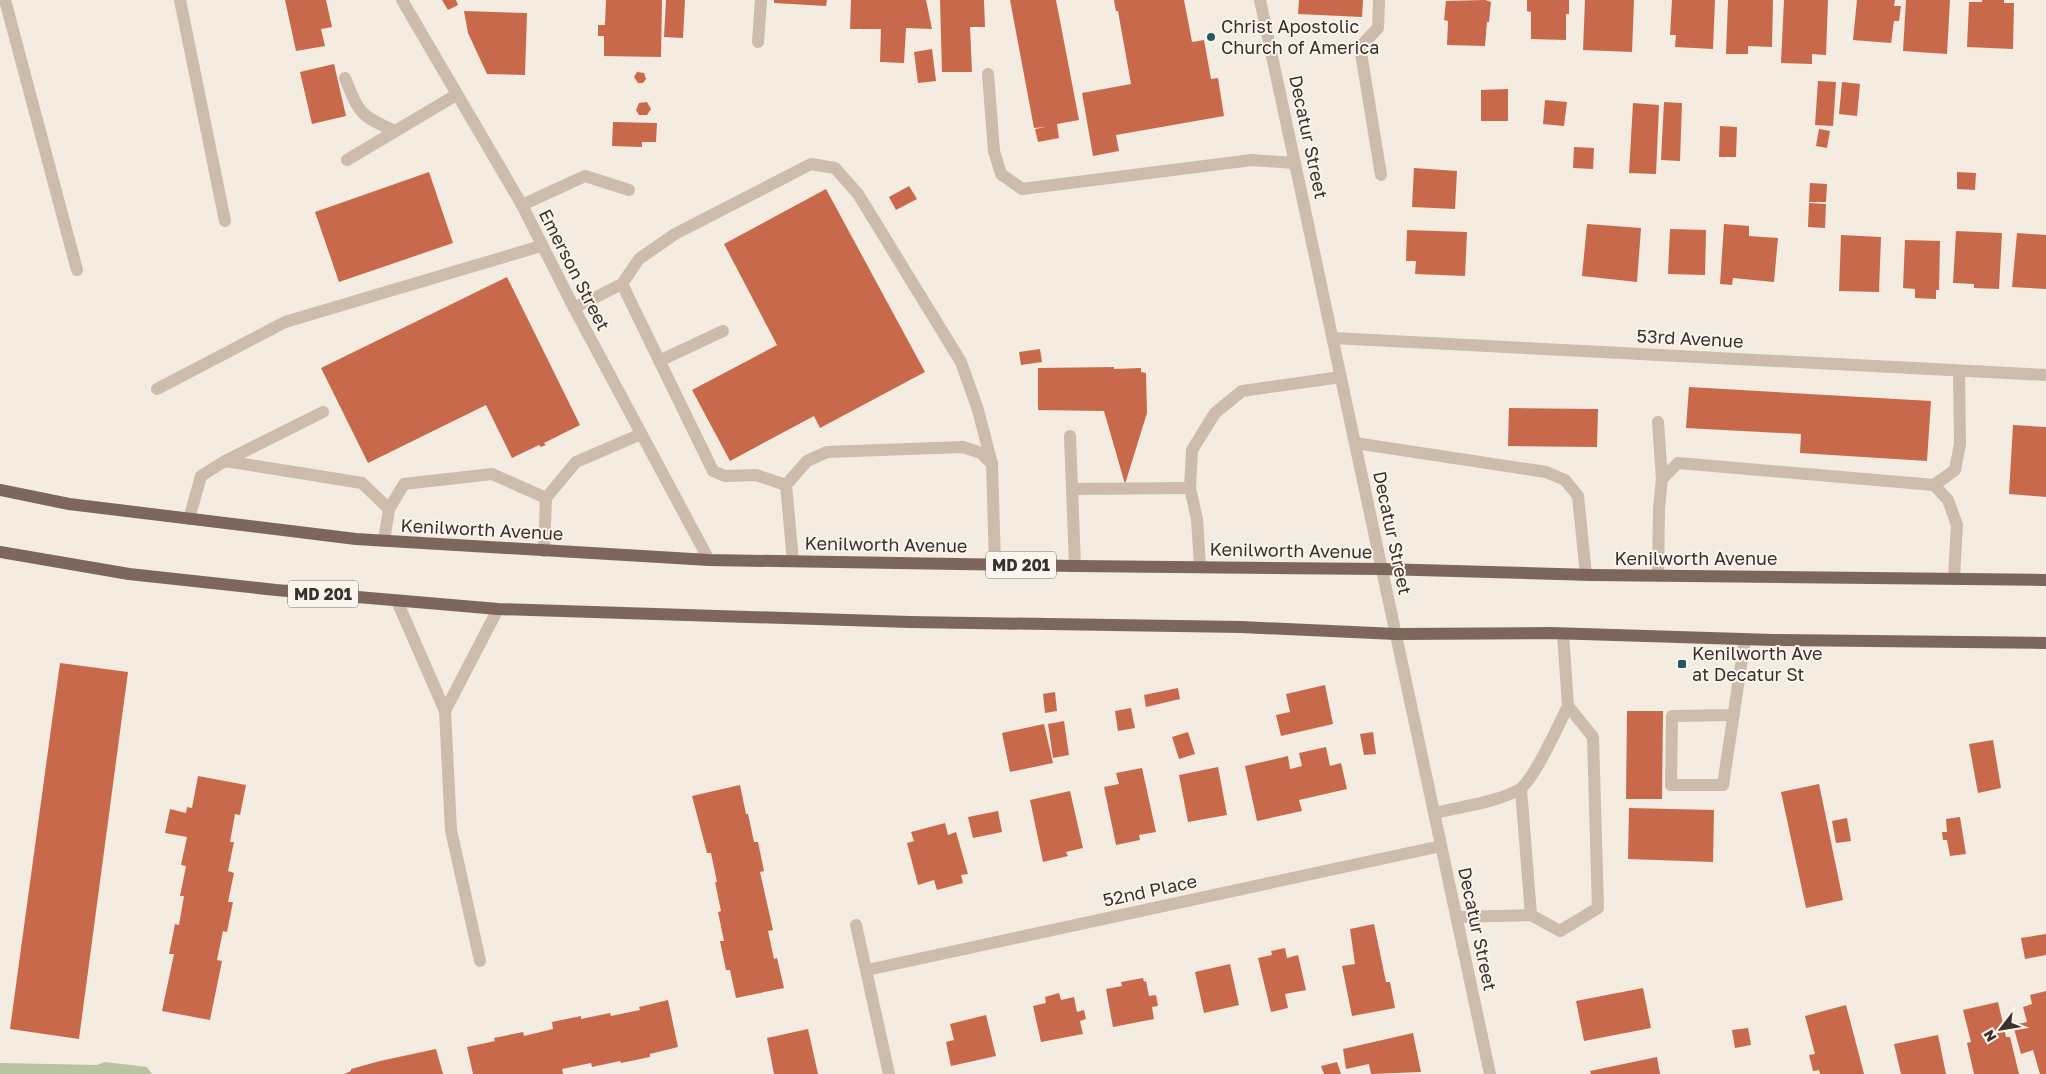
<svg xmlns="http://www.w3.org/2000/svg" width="2046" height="1074" font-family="'Golos Text',sans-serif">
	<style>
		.green { fill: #b8c4a0 }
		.building { fill: #c8694b }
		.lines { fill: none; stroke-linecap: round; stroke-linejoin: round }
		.service { stroke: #cdbbac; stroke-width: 12 }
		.minor { stroke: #cdbbac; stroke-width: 12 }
		.tertiary { stroke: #cdbbac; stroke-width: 12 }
		.primary { stroke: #7d675c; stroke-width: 12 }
		.poi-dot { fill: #1f5a5e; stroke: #fbf5ee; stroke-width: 2 }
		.labels { text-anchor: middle; stroke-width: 4; stroke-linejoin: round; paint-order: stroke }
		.shield { fill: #fbf5ee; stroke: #756b66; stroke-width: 1 }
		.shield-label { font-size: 16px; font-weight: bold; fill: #3b302b }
		.poi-label { font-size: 18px; fill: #3b302b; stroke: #fbf5ee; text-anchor: start }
		.street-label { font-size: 18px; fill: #3b302b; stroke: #fbf5ee }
	</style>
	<rect width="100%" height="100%" fill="#f4ebe1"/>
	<polygon class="green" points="105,1062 147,1067 152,1074 0,1074 0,1063 97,1065"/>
	<g class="building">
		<polygon points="285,0 326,0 332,27 321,29 325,46 296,51"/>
		<polygon points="442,0 456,0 458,5 448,10"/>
		<polygon points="606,0 662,0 661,57 604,56 604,36 598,36 598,25 605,25"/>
		<polygon points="666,0 685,0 683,38 664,37"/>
		<polygon points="774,0 827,0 826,6 774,3"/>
		<polygon points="851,0 926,0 932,29 906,28 904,63 880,62 881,29 850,29"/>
		<polygon points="940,0 984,0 985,27 970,27 972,72 942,72"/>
		<polygon points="1010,0 1056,0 1079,120 1057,124 1059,138 1038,142 1035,129 1045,127 1034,128"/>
		<polygon points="1114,0 1184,0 1192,42 1204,40 1211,79 1218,78 1224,116 1116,135 1119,151 1093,156 1082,93 1131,84 1118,11 1116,11"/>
		<polygon points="1299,0 1363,0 1362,17 1298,14"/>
		<polygon points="1485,0 1491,2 1489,22 1487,22 1485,46 1447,45 1448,21 1444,20 1446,1"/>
		<polygon points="1527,0 1569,0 1569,14 1566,14 1566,40 1531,39 1531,12 1527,11"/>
		<polygon points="1585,0 1634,0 1632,52 1583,50"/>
		<polygon points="1672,0 1715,0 1713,49 1675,47 1676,35 1670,35"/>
		<polygon points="1728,0 1773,0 1772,47 1748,46 1748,54 1726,54"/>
		<polygon points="1784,0 1828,0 1826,55 1812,54 1812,64 1781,63"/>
		<polygon points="1857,0 1895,0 1894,6 1901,6 1899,21 1894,21 1891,43 1853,40"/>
		<polygon points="1906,0 1950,0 1947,54 1903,51"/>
		<polygon points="1982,0 2004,0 2004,3 2014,3 2013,49 1967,47 1969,2 1982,2"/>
		<polygon points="464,11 527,13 525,75 487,74 468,33"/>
		<polygon points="932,49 936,81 918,83 914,52"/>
		<polygon points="334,64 346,116 312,124 300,72"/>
		<polygon points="637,72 644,73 646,79 643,83 638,83 634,77"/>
		<polygon points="1818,81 1836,82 1833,126 1815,125"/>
		<polygon points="1842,82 1860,84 1857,116 1839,114"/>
		<polygon points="1508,89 1508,121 1481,121 1481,90"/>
		<polygon points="1545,100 1567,102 1564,126 1543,124"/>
		<polygon points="647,102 651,109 647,115 639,115 636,110 639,103"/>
		<polygon points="1664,102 1682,103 1680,161 1661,160"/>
		<polygon points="1633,103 1659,105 1656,174 1629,173"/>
		<polygon points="613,122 657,123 656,142 642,142 642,147 612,146"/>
		<polygon points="1720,126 1737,127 1736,157 1719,157"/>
		<polygon points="1819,129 1830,131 1827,148 1816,146"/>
		<polygon points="1574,147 1594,148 1593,169 1573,168"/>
		<polygon points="1414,168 1457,171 1455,209 1412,207"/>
		<polygon points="429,172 453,243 339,282 315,212"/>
		<polygon points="1957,172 1976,173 1975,190 1957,189"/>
		<polygon points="1810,183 1827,184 1826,202 1809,202"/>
		<polygon points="909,186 917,199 896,210 889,197"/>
		<polygon points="826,189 925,372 820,428 814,416 730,461 692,390 777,345 724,244"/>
		<polygon points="1809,203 1826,204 1825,228 1808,227"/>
		<polygon points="1587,224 1641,228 1637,282 1582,276"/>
		<polygon points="1724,224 1749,226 1749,236 1778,238 1774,282 1733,278 1732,285 1720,284"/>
		<polygon points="1670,229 1706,230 1705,275 1668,274"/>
		<polygon points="1407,230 1467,232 1465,276 1415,274 1416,261 1406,261"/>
		<polygon points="1956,231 2002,233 1999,289 1974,288 1974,284 1953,283"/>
		<polygon points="2017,233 2046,235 2046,289 2012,287"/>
		<polygon points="1841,235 1881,237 1879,292 1839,291"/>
		<polygon points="1905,240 1940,241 1939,290 1936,290 1936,299 1915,298 1915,289 1903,288"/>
		<polygon points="507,277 580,425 544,443 546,445 541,447 539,445 512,458 486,405 368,463 321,368"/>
		<polygon points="1040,349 1042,362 1021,365 1019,352"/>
		<polygon points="1114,367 1114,369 1141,368 1141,372 1146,373 1147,413 1125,484 1104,411 1038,410 1038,368"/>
		<polygon points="1689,387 1931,401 1927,461 1800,453 1801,434 1686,428"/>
		<polygon points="1509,408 1598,409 1597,447 1508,446"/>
		<polygon points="2013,425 2046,427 2046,497 2009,494"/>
		<polygon points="60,663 128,672 79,1039 10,1029"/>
		<polygon points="1325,685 1333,724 1281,736 1276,715 1290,712 1286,694"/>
		<polygon points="1178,688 1180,699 1146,707 1144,695"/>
		<polygon points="1055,692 1057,711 1045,713 1043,694"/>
		<polygon points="1131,708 1135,728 1118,731 1115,711"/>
		<polygon points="1627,711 1663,711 1662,799 1626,799"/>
		<polygon points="1064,721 1069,755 1053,758 1048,724"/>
		<polygon points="1044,724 1053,763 1010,772 1002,733"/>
		<polygon points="1188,732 1195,754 1179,759 1172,737"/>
		<polygon points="1373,732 1376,754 1364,755 1360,734"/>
		<polygon points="1993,740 2001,788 1978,793 1969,744"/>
		<polygon points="1326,747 1330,766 1341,763 1347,789 1299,800 1302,811 1257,821 1245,766 1288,756 1290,769 1302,766 1299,753"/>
		<polygon points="1218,767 1227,815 1188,822 1179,775"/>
		<polygon points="1142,768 1156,832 1139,835 1140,840 1116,845 1104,787 1119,784 1116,773"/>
		<polygon points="198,776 246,785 240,815 235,814 230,842 234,842 228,871 234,873 228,902 233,902 227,932 223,931 217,960 222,961 210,1020 162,1011 174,954 169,954 175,924 179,925 184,896 180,896 186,866 181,865 187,837 165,833 170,809 186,813 187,807 192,808"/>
		<polygon points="1819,784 1843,900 1806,908 1781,792"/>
		<polygon points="740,785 746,814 748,814 754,842 758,842 764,871 760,872 773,930 768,931 774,959 777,958 784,988 736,998 730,970 726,970 720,941 724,941 718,912 721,911 715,882 717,882 711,853 707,853 692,796"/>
		<polygon points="1070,791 1083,848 1066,852 1068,856 1043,862 1030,800"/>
		<polygon points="1629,808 1714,810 1713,862 1628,859"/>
		<polygon points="998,811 1002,832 973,838 968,817"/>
		<polygon points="1960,817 1966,854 1950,856 1947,840 1943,840 1942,832 1947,832 1946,819"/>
		<polygon points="1847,818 1851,841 1836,843 1832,821"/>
		<polygon points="945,823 948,835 956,832 968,874 961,875 963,883 937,890 934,880 918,885 907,843 914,841 911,832"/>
		<polygon points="1374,924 1386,982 1390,982 1395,1008 1352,1016 1342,966 1355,964 1350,929"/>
		<polygon points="2046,934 2046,955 2025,959 2021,938"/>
		<polygon points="1285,948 1287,958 1298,955 1306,990 1285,994 1288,1008 1271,1012 1258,958 1272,955 1271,951"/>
		<polygon points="1230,964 1239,1005 1204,1013 1195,972"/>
		<polygon points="1143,978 1144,982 1146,981 1149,996 1156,995 1158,1006 1152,1007 1154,1019 1113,1027 1106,989 1122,986 1121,982"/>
		<polygon points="1643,988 1651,1028 1584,1041 1576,1001"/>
		<polygon points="2046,991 2046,1074 2040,1074 2033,1050 2021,1054 2013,1025 2027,1022 2023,1007 2032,1004 2030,995"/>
		<polygon points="1059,993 1061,1000 1074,997 1077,1012 1084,1010 1086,1019 1080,1021 1083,1034 1041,1042 1033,1006 1046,1003 1045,997"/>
		<polygon points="668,1000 678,1047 650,1054 650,1057 621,1063 620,1061 592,1067 591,1063 562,1069 563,1074 473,1074 467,1047 495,1041 494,1038 523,1032 524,1036 553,1029 552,1022 581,1016 581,1019 610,1013 611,1016 640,1010 639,1007"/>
		<polygon points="1998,1002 2006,1037 2010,1037 2019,1074 1974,1074 1967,1043 1971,1042 1963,1010"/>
		<polygon points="1846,1005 1864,1074 1820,1074 1819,1070 1813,1071 1809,1055 1815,1054 1805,1016"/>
		<polygon points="986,1015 996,1056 951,1066 946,1042 954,1040 950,1024"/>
		<polygon points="1748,1028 1751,1045 1735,1048 1732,1030"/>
		<polygon points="808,1029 818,1074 774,1074 767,1038"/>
		<polygon points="1413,1033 1421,1072 1371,1074 1369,1064 1346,1069 1343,1049"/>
		<polygon points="1938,1035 1946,1074 1901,1074 1894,1044"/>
		<polygon points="436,1049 443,1074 344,1074 351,1071 351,1069 380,1061"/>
		<polygon points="1657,1057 1660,1074 1591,1074 1590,1071"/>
		<polygon points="1337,1062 1341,1074 1324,1074 1321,1066"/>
	</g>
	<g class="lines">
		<g class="service">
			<polyline points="5,0 77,270"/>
			<polyline points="180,0 225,221"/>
			<polyline points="1379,0 1378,28 1360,47 1381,175"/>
			<polyline points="758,42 761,0"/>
			<polyline points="988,74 994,151 1001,174 1022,189 1252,160 1295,163"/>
			<path d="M 345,78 C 359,113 360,116 395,131"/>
			<polyline points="347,160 456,95"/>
			<polyline points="522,205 585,176 629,190"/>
			<polyline points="622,284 713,471 725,476 756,475 786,485"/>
			<polyline points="574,308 622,284 639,259 675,234 811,164 835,168 858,194 961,362 978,410 992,464"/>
			<polyline points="659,361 723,331"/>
			<polyline points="157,389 285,322 541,246"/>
			<polyline points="1658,422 1662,479"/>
			<polyline points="1070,436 1075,566"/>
			<polyline points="1355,443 1546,472 1565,480 1578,496 1586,575"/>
			<polyline points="225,461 323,412"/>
			<polyline points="1934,485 1955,470 1960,444 1959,371"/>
			<polyline points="1072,489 1190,488"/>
			<polyline points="189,519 201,476 225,461 362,483 389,509"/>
			<polyline points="384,541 389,509 404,484 492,474 546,498"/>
			<polyline points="544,551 546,498 576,462 641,434"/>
			<polyline points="793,561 786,485 807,461 827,452 963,447 981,453 992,464 995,565"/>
			<polyline points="1200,567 1197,519 1190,488 1192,450 1215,413 1242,391 1341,377"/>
			<polyline points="1658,576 1659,508 1662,479 1678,463 1934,485 1948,500 1957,525 1954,578"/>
			<polyline points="397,601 445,711 451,830 480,961"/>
			<polyline points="445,711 498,609"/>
			<polyline points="1734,715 1672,716 1671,785 1723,785 1745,639"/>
			<polyline points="1521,789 1531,915"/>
			<path d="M 1435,813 C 1458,807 1499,802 1520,789 C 1534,780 1559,724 1568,706"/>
			<polyline points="1457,917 1531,915 1560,931 1598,908 1593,737 1568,706 1563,634"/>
		</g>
		<g class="minor">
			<polyline points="402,0 522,205 574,308 709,560"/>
			<polyline points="1333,338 2046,375"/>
			<polyline points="856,925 889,1074"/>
			<polyline points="867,970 1441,846"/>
		</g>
		<polyline class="tertiary" points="1260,0 1490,1074"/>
		<g class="primary">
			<polyline points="0,490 69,504 356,539 709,560 1075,566 1382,569 1592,575 2046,580"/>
			<polyline points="0,552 129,574 276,590 498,609 910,622 1241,627 1396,634 1551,633 1773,640 2046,643"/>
		</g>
	</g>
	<g class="poi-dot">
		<circle cx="1211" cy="37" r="5"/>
		<rect x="1677" y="659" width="10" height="10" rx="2.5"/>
	</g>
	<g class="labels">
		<g class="shield">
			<rect x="986" y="551.5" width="70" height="27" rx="4"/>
			<rect x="288" y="580.5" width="70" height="27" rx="4"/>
		</g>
		<g class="shield-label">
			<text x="1021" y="571">MD 201</text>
			<text x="323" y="600">MD 201</text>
		</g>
		<g class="poi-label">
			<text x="1221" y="33">Christ Apostolic<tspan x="1221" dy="21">Church of America</tspan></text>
			<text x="1692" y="660">Kenilworth Ave<tspan x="1692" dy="21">at Decatur St</tspan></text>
		</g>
		<g class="street-label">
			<text transform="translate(1308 137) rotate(78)" y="6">Decatur Street</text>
			<text transform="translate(574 270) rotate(63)" y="6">Emerson Street</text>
			<text transform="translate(1690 339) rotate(3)" y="6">53rd Avenue</text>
			<text transform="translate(482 530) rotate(3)" y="6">Kenilworth Avenue</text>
			<text transform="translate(1392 533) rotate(78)" y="6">Decatur Street</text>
			<text transform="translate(886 545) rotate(1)" y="6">Kenilworth Avenue</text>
			<text transform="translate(1291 551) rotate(1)" y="6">Kenilworth Avenue</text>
			<text x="1696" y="565">Kenilworth Avenue</text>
			<text transform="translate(1150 891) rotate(-12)" y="6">52nd Place</text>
			<text transform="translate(1477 929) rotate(78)" y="6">Decatur Street</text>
		</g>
	</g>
	<g transform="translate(2001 1029) rotate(239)" stroke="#fbf5ee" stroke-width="4" paint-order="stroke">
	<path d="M0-4L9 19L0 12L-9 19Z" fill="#3b302b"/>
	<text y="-8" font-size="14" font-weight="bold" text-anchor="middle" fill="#3b302b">N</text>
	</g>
</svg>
